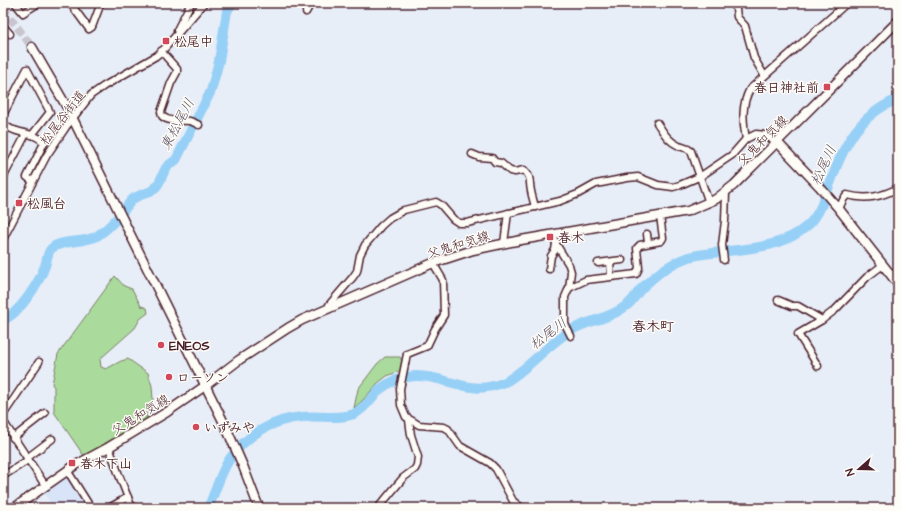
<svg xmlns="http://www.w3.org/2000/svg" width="901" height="511" font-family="'Architects Daughter','Klee One',sans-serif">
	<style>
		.built { fill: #d9e4f9 }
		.green { fill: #aadb9c; stroke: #7a7d64 }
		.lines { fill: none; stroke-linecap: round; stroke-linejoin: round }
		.river { stroke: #97d0f6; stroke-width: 10 }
		.secondary-tunnel { stroke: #c8c5cf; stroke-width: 8; stroke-dasharray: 8 4; stroke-linecap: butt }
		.street-casing { stroke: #4a1f2b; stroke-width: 9 }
		.secondary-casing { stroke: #4a1f2b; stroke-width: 11 }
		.street { stroke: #fdfcf7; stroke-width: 6 }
		.secondary { stroke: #fdfcf7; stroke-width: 8 }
		.poi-dot { fill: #d1495b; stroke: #fdfcf7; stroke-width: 1.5 }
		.labels { text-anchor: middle; stroke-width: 3; stroke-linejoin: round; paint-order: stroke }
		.poi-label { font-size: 13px; font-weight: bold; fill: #4a1f2b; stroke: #fdfcf7; text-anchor: start }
		.street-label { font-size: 13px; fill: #4a1f2b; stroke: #fdfcf7 }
		.water-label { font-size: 14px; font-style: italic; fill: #615468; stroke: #fdfcf7 }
		.neighbourhood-label { font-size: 14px; font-weight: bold; fill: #4a1f2b; stroke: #fdfcf7 }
	</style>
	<rect width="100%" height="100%" fill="#e8eef8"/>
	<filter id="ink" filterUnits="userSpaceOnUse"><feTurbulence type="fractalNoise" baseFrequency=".025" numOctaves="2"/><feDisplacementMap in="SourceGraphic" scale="8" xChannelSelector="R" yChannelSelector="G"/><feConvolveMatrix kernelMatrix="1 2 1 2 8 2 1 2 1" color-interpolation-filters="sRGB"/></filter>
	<g filter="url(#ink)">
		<polygon class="built" points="66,474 86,505 80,508 53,508 43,490"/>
		<g class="green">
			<polygon points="115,276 124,286 132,289 141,306 147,308 148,313 140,319 135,328 100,359 101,367 106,369 121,361 128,359 148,373 152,386 153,399 146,414 147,419 84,456 54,412 54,387 52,384 58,354"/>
			<polygon points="385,357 400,357 402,361 400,371 387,376 378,383 363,400 354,408 358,389 377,364"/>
		</g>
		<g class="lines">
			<g class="river">
				<path d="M 3,320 C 19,314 39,283 45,266 C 47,261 47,253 51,249 C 60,239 83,244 97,236 C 108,229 119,217 127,206 C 129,204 130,201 133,199 C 139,194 148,194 154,189 C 161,183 162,174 166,168 C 168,165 173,162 176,160 L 211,91 L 219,61 L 227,11 L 232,3"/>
				<path d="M 208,508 C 215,493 220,474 229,460 C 245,436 273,419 302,417 C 318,415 338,420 354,414 C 365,409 371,398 379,390 C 389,382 402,377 415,376 C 449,375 467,398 505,382 C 513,378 519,372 526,367 C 540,355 554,341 570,331 C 587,320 608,320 626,306 C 632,302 635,296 640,290 C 653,277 668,264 686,258 C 700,253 715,253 729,251 C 756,248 786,245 807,226 C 818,217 823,202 828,189 C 843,148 855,117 898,99"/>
			</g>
			<polyline class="secondary-tunnel" points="3,8 32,47"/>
			<defs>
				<g id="street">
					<polyline points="15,3 23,13 39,3"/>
					<polyline points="70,3 89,29 92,27 101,3"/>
					<polyline points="737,3 736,9 737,17 745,26 754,58 764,75"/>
					<polyline points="306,12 311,3"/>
					<polyline points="3,26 10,34"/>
					<polyline points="177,30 191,3"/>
					<path d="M 161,51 L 177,69 L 177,72 L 171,83 L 161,112 L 162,116 C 170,123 181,120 190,121 C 193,122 197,124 199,125"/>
					<polyline points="3,115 27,69 50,112 32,135"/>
					<path d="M 657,123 C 664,133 668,141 679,146 C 684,148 687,147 691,151 L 709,203"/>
					<path d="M 3,124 C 6,126 10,129 14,130 C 24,134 38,134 44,143 L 27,177 L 32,181"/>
					<path d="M 746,139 C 743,122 741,105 750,89 L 847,3"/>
					<path d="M 472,154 L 479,157 L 492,158 L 495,162 L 501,163 L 510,171 L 515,172 L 524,170 C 532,177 529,183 531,191 C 532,197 534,202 535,207"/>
					<polyline points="3,178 26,134"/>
					<path d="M 839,209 L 843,200 L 847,195 C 866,200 881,197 898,188"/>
					<polyline points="553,234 556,244 569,265 571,272 569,288 565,297 565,324 571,336"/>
					<polyline points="647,234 648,243"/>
					<polyline points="3,239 47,155 66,127 91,95 104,86 156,56 165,48 204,3"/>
					<polyline points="504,243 508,213"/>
					<polyline points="724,260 722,245 725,221 726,192"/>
					<polyline points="610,262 611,276"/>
					<polyline points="433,263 443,280 444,315 435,329 427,346 407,354 400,389 401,405 406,417 419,425 444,427 448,429 460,446 490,463 496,469 513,501 522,508"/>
					<polyline points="598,263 622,260"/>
					<polyline points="549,269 551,256 555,250 556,244"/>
					<polyline points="569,288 586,280 636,274 639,268 637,248 640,245 661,241 663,238 660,216"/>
					<polyline points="778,300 792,306 798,306 822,320 835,310 867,277 883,265"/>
					<polyline points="329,309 329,305 353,277 357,271 360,255 365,245 381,226 390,218 404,210 436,202 441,205 453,219 459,223 467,223 560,201 578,194 596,184 627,178 638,177 658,185 673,187 680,185 701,176 732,155 746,139 756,134 766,135 776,143"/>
					<polyline points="818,366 798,334 822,320"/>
					<polyline points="3,415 39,362"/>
					<polyline points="3,421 45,485"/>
					<polyline points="13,438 45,413"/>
					<polyline points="109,447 119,475 132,508"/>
					<polyline points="27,458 52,439"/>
					<polyline points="67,470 89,505 89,508"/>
					<polyline points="3,476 28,460"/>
					<polyline points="109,508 128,497"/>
					<polyline points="378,508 403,478 415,469 417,465 418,457 411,435 409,420"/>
				</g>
				<g id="secondary">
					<polyline points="32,47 68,109 225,425 243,466 259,508"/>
					<polyline points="776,143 780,145 819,186 839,209 898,284"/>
					<polyline points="14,508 74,466 109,447 167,412 205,386 239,360 288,328 302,320 433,263 473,250 521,240 688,211 716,199 734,185 898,21"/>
				</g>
			</defs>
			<use href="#street" class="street-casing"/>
			<use href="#secondary" class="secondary-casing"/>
			<use href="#street" class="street"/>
			<use href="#secondary" class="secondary"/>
		</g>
	</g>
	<g class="poi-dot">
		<rect x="162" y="37" width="8" height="8" rx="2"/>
		<rect x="823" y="83" width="8" height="8" rx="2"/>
		<rect x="15" y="199" width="8" height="8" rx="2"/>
		<rect x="546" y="233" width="8" height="8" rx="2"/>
		<circle cx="161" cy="345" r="4"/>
		<circle cx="169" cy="377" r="4"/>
		<circle cx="196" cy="427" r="4"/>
		<rect x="68" y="459" width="8" height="8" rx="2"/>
	</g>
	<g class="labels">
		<g class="poi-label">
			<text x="174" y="46">松尾中</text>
			<text x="819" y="92" text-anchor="end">春日神社前</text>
			<text x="27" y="208">松風台</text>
			<text x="558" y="242">春木</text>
			<text x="169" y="350">ENEOS</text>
			<text x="177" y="382">ローソン</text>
			<text x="204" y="432">いずみや</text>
			<text x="80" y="468">春木下山</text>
		</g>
		<g class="street-label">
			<text transform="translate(62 117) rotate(-52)" y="5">松尾谷街道</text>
			<text transform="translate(762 140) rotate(-45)" y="5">父鬼和気線</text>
			<text transform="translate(458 244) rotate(-17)" y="5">父鬼和気線</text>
			<text transform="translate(140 414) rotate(-32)" y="5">父鬼和気線</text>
		</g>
		<g class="water-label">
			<text transform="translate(177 124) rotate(-62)" y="5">東松尾川</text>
			<text transform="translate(823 165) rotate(-65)" y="5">松尾川</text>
			<text transform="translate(548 333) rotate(-37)" y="5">松尾川</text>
		</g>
		<g class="neighbourhood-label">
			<text x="653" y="331">春木町</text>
		</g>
	</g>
	<rect width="901" height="511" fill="none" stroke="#fdfcf7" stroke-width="16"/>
	<rect x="8" y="8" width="885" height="495" fill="none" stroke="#4a1f2b" stroke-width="1.5" filter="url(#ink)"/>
	<g transform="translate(859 469) rotate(250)" stroke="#fdfcf7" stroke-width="3" paint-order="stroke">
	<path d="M0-3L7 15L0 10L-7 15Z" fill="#4a1f2b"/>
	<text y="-6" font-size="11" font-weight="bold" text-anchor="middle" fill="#4a1f2b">N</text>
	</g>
</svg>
